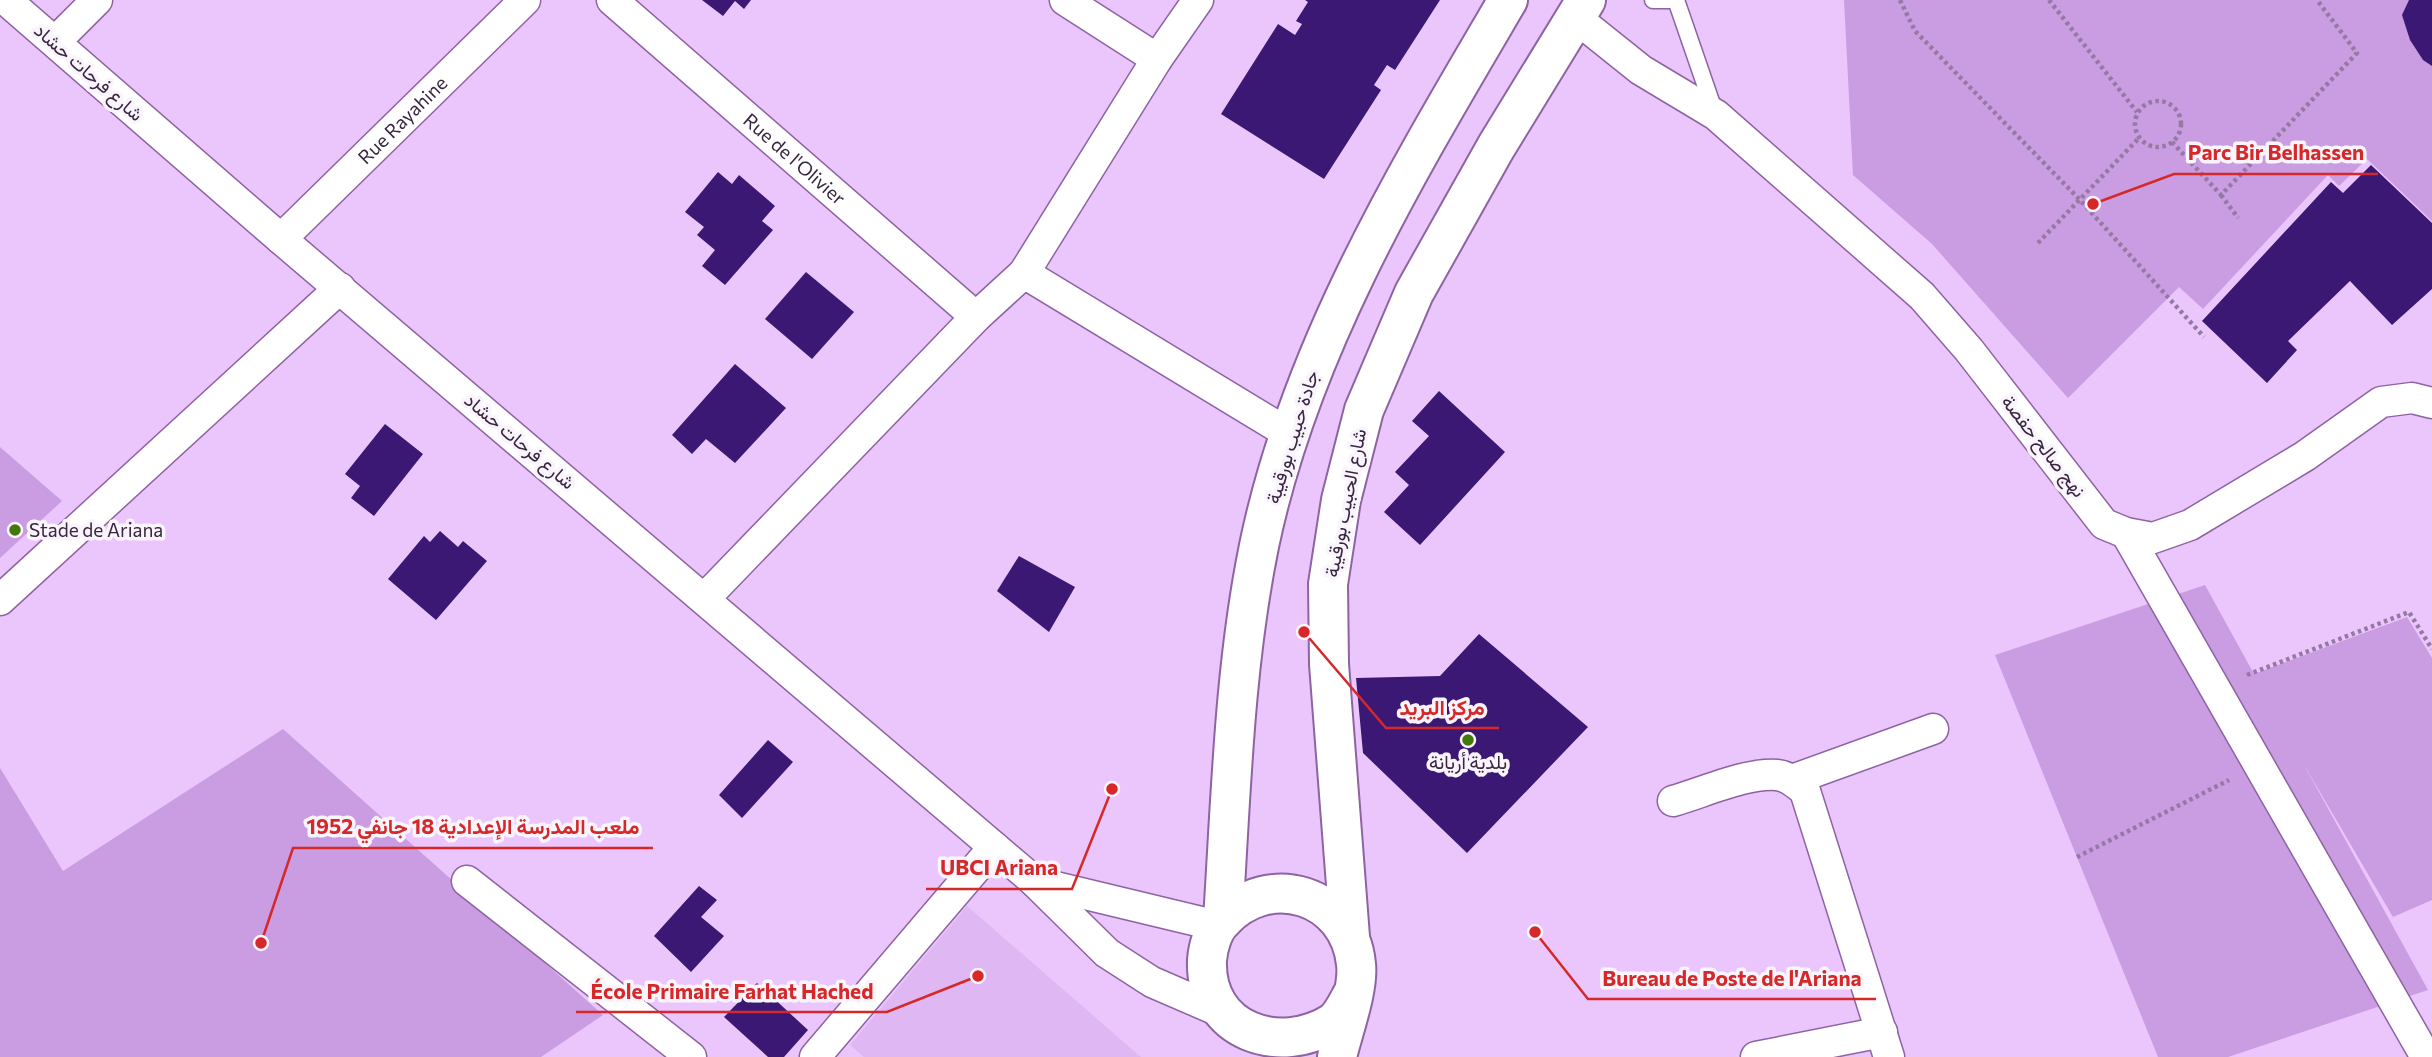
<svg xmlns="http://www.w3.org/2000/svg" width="2432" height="1057" font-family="Commissioner,Vazirmatn,sans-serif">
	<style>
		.built { fill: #dfb7f2 }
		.green { fill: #ca9ce1 }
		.building { fill: #3b1873 }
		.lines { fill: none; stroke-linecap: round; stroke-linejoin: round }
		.lane-casing { stroke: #8d63a2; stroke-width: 19 }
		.street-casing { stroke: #8d63a2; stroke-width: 33 }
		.primary-casing { stroke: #8d63a2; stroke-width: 42 }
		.path { stroke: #9579a3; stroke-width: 4.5; stroke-dasharray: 3.5 3.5; stroke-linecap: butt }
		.lane { stroke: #fff; stroke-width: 16 }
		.street { stroke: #fff; stroke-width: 30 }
		.primary { stroke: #fff; stroke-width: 38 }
		.poi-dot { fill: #42790c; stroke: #faf5fc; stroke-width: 2.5 }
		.labels { text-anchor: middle; stroke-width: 7; stroke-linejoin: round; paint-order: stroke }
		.street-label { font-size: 19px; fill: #382641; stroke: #faf5fc }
		.poi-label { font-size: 19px; fill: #382641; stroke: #faf5fc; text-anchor: start }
		.leader { fill: none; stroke: #d62828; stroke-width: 2.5 }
		.callout-dot { fill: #d62828; stroke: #faf5fc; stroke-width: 2.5 }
		.callout-label { font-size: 21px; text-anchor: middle; font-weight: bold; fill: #d62828; stroke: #faf5fc; stroke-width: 7; stroke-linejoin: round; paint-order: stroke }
	</style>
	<rect width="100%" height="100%" fill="#ebc6fd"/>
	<polygon class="built" points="967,906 1141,1057 864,1057 850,1045"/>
	<g class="green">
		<polygon points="1844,0 2432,0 2432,221 2367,159 2339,186 2328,175 2203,309 2179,287 2068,398 1932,244 1853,175"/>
		<polygon points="0,447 62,501 0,558"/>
		<polygon points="2205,585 2254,674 2407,617 2432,658 2432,900 2393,917 2303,763 2428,990 2228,1057 2158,1057 1995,655"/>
		<polygon points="283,729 603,1015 541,1057 0,1057 0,768 63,871"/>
	</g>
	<g class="building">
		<polygon points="702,0 751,0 744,9 735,1 723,16"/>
		<polygon points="1305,0 1440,0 1395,70 1387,65 1374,85 1381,90 1324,179 1221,114 1278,24 1295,35 1302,24 1296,21 1308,2"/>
		<polygon points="2409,0 2432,0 2432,66 2423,60 2410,40 2402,15"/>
		<polygon points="2371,165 2432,223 2432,289 2392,325 2350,281 2288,341 2297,350 2267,383 2202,321 2331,182 2343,193"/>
		<polygon points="718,172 732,184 739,175 775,206 762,221 773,230 725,285 702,266 715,250 697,235 704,227 685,212"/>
		<polygon points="806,272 854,312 812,359 765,319"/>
		<polygon points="735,364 786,408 735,463 706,439 692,454 672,435"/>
		<polygon points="1439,391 1505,452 1420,545 1384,512 1409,485 1395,472 1429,436 1412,421"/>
		<polygon points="385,424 423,454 374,516 351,498 360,486 345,474"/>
		<polygon points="440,531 458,547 463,541 487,561 436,620 388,579 424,536 430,542"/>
		<polygon points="1019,556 1075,587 1049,632 997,591"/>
		<polygon points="1479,634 1588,727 1467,853 1363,753 1356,678 1440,676"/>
		<polygon points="768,740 793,762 742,818 719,795"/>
		<polygon points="699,886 717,900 701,917 724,936 691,972 654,936"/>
		<polygon points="757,983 808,1030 784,1057 768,1057 724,1017"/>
	</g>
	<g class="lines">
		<defs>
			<g id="lane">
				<polyline points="1653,0 1673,0"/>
				<polyline points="1676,0 1715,113"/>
			</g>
			<g id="street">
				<polyline points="6,0 281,239 1034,881 1107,953 1152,982 1219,1011"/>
				<path id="s1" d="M 612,0 L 976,317"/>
				<polyline points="1065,0 1157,59"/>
				<polyline points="1576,18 1641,70 1716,115 1922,296 1969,350 2104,524 2126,533 2153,538 2190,525 2305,456 2381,402 2412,398 2432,403"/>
				<polyline points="55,42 97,0"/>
				<path id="s2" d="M 281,239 L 525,0"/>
				<polyline points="1024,273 1291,435"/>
				<polyline points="2126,533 2426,1057"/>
				<polyline points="705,598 976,317 1024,273 1157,59 1198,0"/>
				<polyline points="0,600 340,288"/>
				<polyline points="1792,780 1933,729"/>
				<path d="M 1673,801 C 1702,793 1748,772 1777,775 C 1788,776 1797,784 1805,791 L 1889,1057"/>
				<polyline points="467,881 691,1057"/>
				<polyline points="1035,882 1218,926"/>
				<polyline points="815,1057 994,847"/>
				<polyline points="1756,1057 1882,1032"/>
			</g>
			<g id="primary">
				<path d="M 1223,920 C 1231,795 1234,668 1259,546 C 1300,348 1407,172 1508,0"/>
				<polyline points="1350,937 1329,664 1328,584 1341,500 1364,410 1414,293 1496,147 1586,0"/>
				<path d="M 1337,1057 C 1343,1031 1359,989 1356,964 C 1349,895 1269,869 1222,921 C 1213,930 1208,947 1207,960 C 1204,1031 1279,1057 1334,1022 C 1342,1015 1347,1004 1352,995"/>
			</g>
		</defs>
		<use href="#lane" class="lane-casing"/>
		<use href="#street" class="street-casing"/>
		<use href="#primary" class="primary-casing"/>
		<g class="path">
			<polyline points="1900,0 1915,31 2080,200 2204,337"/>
			<polyline points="2049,0 2137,112"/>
			<circle cx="2158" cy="124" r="23"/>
			<polyline points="2172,142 2221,195 2357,53 2317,0"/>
			<polyline points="2221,195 2238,218"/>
			<polyline points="2038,243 2139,138"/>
			<polyline points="2247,675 2409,612 2432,649"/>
			<polyline points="2077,857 2229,780"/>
		</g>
		<use href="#lane" class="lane"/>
		<use href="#street" class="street"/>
		<use href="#primary" class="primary"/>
	</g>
	<g class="poi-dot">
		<circle cx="15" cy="530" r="7"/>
		<circle cx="1468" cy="740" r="7"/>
	</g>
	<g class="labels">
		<g class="street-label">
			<text transform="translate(89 72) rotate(41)" y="7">شارع فرحات حشاد</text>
			<text dy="7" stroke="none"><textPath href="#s2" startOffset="170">Rue Rayahine</textPath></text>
			<text dy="7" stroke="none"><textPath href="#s1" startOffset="242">Rue de l'Olivier</textPath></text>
			<text transform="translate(1292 437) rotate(-73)" y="7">جادة حبيب بورقيبة</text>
			<text transform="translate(520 441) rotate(40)" y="7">شارع فرحات حشاد</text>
			<text transform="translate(2044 446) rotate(52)" y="7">نهج صالح حفصة</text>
			<text transform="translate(1345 503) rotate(-79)" y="7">شارع الحبيب بورقيبة</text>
		</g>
		<g class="poi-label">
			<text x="29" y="537">Stade de Ariana</text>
			<text x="1468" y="769" text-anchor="middle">بلدية أريانة</text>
		</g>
	</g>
	<path class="leader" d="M2093 204L2174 174H2378M1304 632L1386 728H1499M261 943L293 848H653M1112 789L1072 889H926M1535 932L1588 999H1876M978 976L887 1012H576"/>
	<g class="callout-dot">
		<circle cx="2093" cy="204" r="7"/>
		<circle cx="1304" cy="632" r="7"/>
		<circle cx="261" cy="943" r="7"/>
		<circle cx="1112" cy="789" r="7"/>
		<circle cx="1535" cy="932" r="7"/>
		<circle cx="978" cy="976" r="7"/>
	</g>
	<g class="callout-label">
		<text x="2276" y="160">Parc Bir Belhassen</text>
		<text x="1442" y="715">مركز البريد</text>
		<text x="473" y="834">ملعب المدرسة الإعدادية 18 جانفي 1952</text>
		<text x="999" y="875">UBCI Ariana</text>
		<text x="1732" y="986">Bureau de Poste de l'Ariana</text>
		<text x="732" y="999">École Primaire Farhat Hached</text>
	</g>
</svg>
